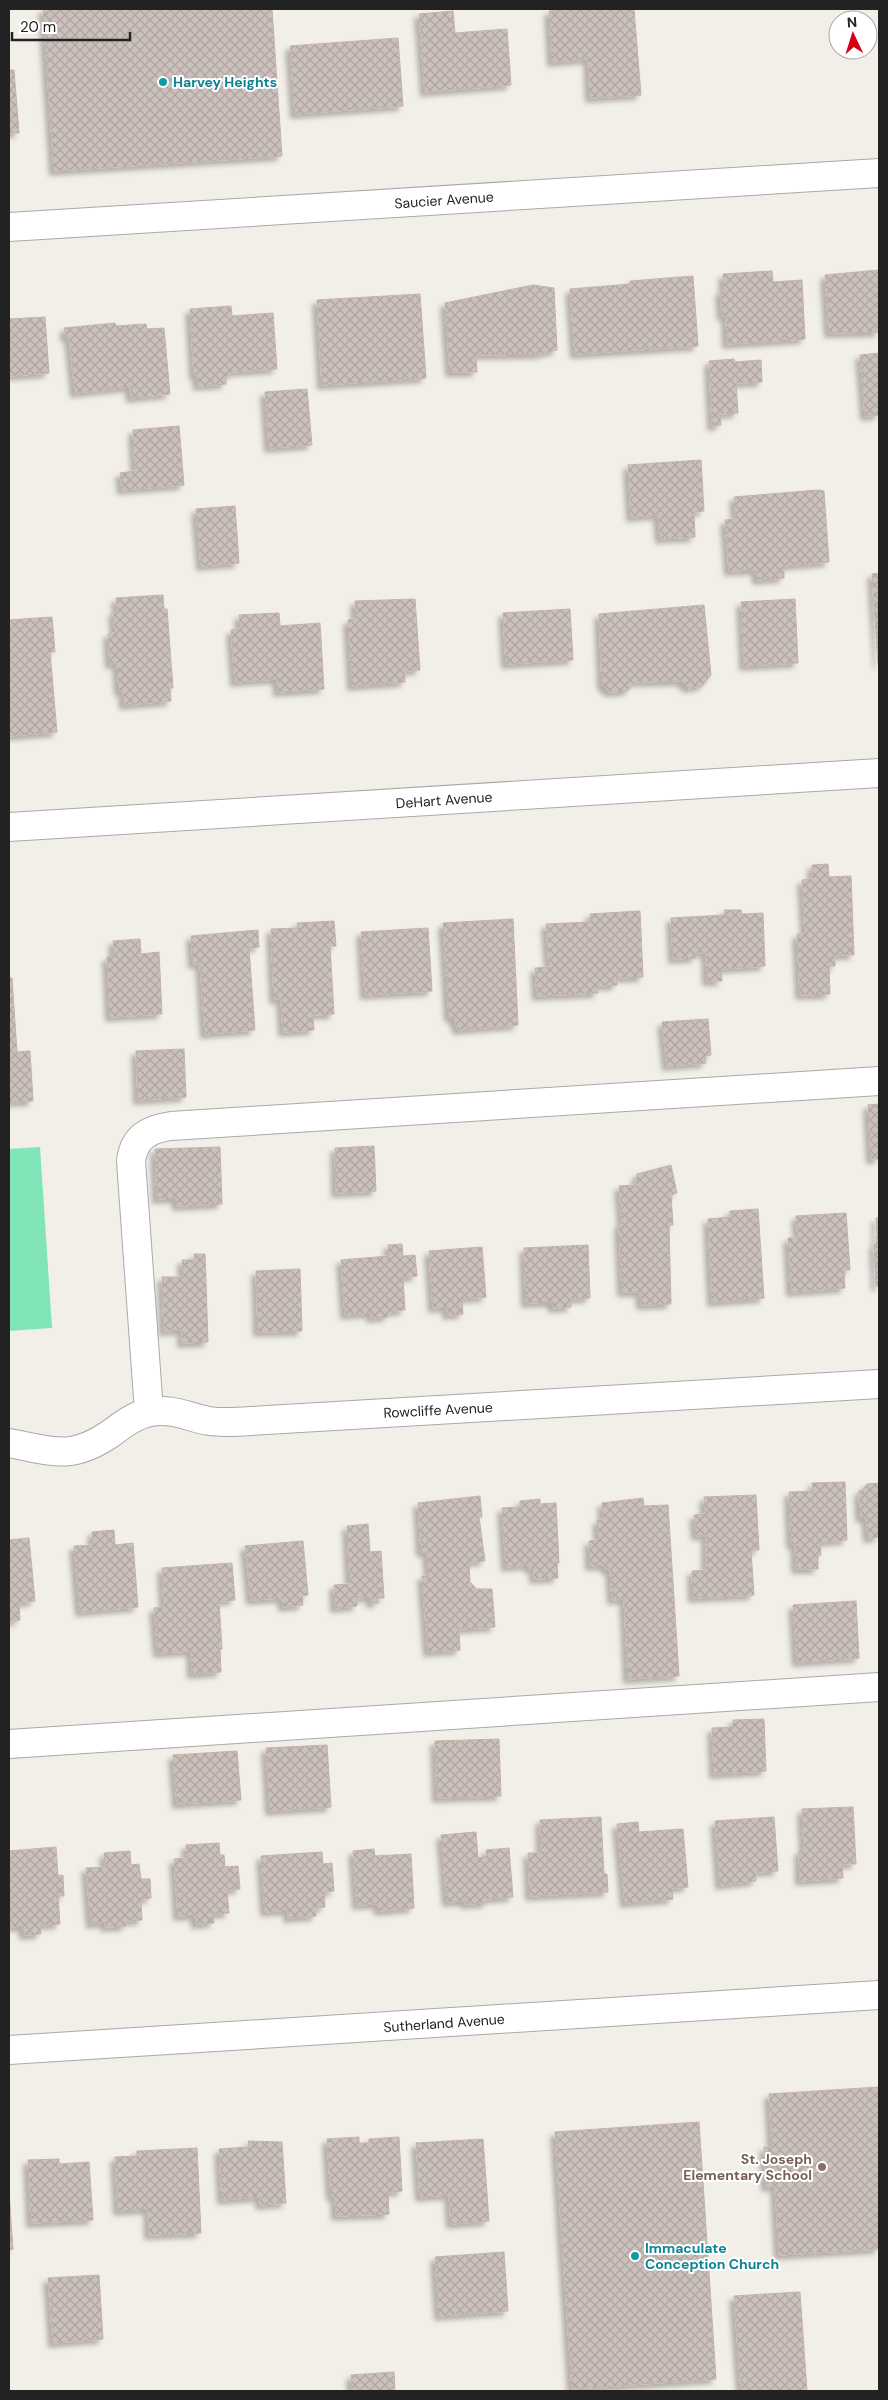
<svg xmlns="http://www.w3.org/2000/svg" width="888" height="2400" font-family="'DM Sans',sans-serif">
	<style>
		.pitch { fill: #82e5b7 }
		.building { fill: url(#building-cross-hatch); stroke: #c5b3a9; filter: url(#shadow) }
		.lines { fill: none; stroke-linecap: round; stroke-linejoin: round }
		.minor-casing { stroke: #a9a9a9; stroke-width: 30 }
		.minor { stroke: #fff; stroke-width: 28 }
		.culture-dot { fill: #0f9aa8; stroke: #fff; stroke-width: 2 }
		.education-dot { fill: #8d6e63; stroke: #fff; stroke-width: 2 }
		.labels { text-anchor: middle; stroke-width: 4; stroke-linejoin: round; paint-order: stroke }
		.culture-label { font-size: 14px; font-weight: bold; fill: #0d838f; stroke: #fff; text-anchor: start }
		.street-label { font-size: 14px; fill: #222; stroke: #fff }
		.education-label { font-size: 14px; font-weight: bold; fill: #785e54; stroke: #fff; text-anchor: end }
	</style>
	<defs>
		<pattern id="building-cross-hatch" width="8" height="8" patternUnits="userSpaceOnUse" patternTransform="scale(1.25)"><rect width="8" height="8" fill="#cbc0bb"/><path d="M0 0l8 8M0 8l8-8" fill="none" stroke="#aea5a0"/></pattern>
		<filter id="shadow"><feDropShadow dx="-4.5" dy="4.5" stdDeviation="2.5" flood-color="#0004"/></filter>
	</defs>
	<rect width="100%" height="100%" fill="#f2eee8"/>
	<polygon class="pitch" points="40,1147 52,1328 9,1331 9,1149"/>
	<g class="building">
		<polygon points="43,9 272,9 282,156 54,171"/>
		<polygon points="574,9 634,9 641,95 590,98 588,59 552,62 549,11"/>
		<polygon points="453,11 455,33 507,29 511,85 425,92 419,14"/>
		<polygon points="398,38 403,106 295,114 290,46"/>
		<polygon points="9,70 14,70 19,133 9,133"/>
		<polygon points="879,270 879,332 829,333 825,275"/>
		<polygon points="772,271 773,282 802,280 805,339 727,344 726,316 722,316 720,291 724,291 723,274"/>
		<polygon points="693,276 698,346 575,354 570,289 630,284 630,281"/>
		<polygon points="533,285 554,288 557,350 539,354 476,355 477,372 450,372 445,303"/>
		<polygon points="420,294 426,378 322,385 317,300"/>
		<polygon points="231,306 232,316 273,313 277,369 231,372 231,376 226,376 226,384 198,386 197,375 194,375 190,309"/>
		<polygon points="45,317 49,373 9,376 9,319"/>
		<polygon points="115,323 116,326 146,324 147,329 164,328 170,394 131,398 130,387 75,393 69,337 66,338 64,328"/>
		<polygon points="879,353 879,415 865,416 860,355"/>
		<polygon points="734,359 735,362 761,360 762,382 736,383 738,413 720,414 721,425 712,426 709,361"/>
		<polygon points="307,389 312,445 269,448 265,392"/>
		<polygon points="179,426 184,485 122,490 120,473 135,471 133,430"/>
		<polygon points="701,460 704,511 694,512 695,537 660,539 658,515 631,517 628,465"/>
		<polygon points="818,490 824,491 829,562 784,566 784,578 757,580 756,570 729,571 725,520 736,519 734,497"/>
		<polygon points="235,506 239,563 201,566 196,509"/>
		<polygon points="879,573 879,664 878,664 872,574"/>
		<polygon points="163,595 164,609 167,609 173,688 170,688 171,701 124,705 123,691 119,691 117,663 110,664 108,634 115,633 113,612 117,612 116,598"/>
		<polygon points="415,599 420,670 405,671 405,682 352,686 348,620 356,619 355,601"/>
		<polygon points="795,599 798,663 744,666 741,602"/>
		<polygon points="704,605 711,675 702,686 688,688 681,681 635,682 627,691 610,692 602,685 599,614"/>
		<polygon points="570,609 573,660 506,664 503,613"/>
		<polygon points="279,613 280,626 320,623 324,689 278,692 277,679 235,682 231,630 240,629 239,615"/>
		<polygon points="52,617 55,652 50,652 57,732 9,736 9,620"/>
		<polygon points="828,864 829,877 851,876 854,955 835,955 835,966 829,966 830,994 800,995 797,934 805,934 802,880 812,879 812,865"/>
		<polygon points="724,910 741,910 742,914 763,913 765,966 721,969 722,981 707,981 706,953 695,953 696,958 673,959 671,918 725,915"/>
		<polygon points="640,911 643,977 617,978 617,985 598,986 598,993 537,996 535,968 549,967 546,924 590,922 590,914"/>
		<polygon points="513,919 518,1025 458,1030 453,1017 449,1017 443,923"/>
		<polygon points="334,921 336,946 330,946 334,1014 313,1015 314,1030 283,1032 281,999 274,999 271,929 298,928 297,923"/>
		<polygon points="428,928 432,991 365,995 361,932"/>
		<polygon points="258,930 259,947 249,948 255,1030 205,1034 200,964 193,964 191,936"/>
		<polygon points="140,939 141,954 159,952 162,1014 110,1017 107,957 114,956 113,941"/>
		<polygon points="9,978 12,978 17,1052 30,1051 33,1101 9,1102"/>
		<polygon points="708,1019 711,1055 705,1056 706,1063 667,1066 662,1022"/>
		<polygon points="184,1049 186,1097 138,1100 136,1051"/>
		<polygon points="879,1104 879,1159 871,1159 868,1105"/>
		<polygon points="374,1146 376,1191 336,1193 335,1148"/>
		<polygon points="220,1147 222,1204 177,1206 176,1198 157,1199 155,1149"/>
		<polygon points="671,1165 677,1193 671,1195 673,1225 669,1225 671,1304 641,1305 640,1292 622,1292 619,1224 622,1223 619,1186 636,1185 637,1174"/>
		<polygon points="758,1209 764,1298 712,1302 708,1219 730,1217 730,1211"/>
		<polygon points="846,1213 850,1270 844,1270 845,1288 791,1292 788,1238 798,1238 796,1216"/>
		<polygon points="876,1218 879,1218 879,1287 876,1286 874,1245 876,1244 877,1233"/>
		<polygon points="402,1244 403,1256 415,1255 417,1276 403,1278 405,1310 388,1312 388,1317 371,1318 371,1313 345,1315 341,1260 389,1256 388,1245"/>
		<polygon points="588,1245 590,1298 571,1299 571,1307 553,1308 552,1302 526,1303 524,1248"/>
		<polygon points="482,1247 486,1297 462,1299 463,1314 447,1315 447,1307 433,1308 429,1251"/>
		<polygon points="194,1254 205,1254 208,1342 182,1343 182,1330 164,1331 162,1277 183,1277 182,1260 195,1260"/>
		<polygon points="300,1269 302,1331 258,1332 256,1271"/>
		<polygon points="845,1482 847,1540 820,1542 821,1555 818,1556 818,1569 796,1569 795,1544 791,1544 789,1492 813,1491 812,1483"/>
		<polygon points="879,1483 879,1537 868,1538 866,1518 860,1517 859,1491 862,1491 867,1484"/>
		<polygon points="756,1495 759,1550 751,1550 754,1595 693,1598 692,1571 706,1570 706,1535 696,1536 694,1515 705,1514 704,1497"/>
		<polygon points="480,1496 482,1517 479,1517 485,1561 469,1562 470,1582 477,1589 492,1589 495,1627 459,1629 460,1650 428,1652 422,1576 429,1576 427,1552 421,1552 418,1503"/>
		<polygon points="643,1498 644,1506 668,1505 679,1676 628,1679 624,1599 612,1600 610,1569 605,1569 604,1565 590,1566 589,1541 599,1540 597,1520 603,1520 602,1503"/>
		<polygon points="540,1499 540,1504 556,1503 559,1563 557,1563 558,1578 534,1579 534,1568 529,1569 529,1565 506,1567 502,1508 520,1507 520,1501"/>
		<polygon points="368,1524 370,1552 381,1551 384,1598 377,1598 378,1603 371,1603 371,1597 357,1598 357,1606 335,1608 334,1585 350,1584 347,1526"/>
		<polygon points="114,1530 115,1545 133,1543 138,1607 80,1612 74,1546 93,1545 92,1532"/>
		<polygon points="29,1538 35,1601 19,1603 20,1620 9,1621 9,1540"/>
		<polygon points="303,1541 308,1595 302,1596 303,1605 283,1607 282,1598 251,1600 245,1546"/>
		<polygon points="232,1563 235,1600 219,1601 222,1649 220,1649 221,1672 192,1674 191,1651 158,1653 154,1608 164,1607 162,1568"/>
		<polygon points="856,1601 859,1658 797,1662 793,1605"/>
		<polygon points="764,1719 766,1771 714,1774 712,1728 733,1727 733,1720"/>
		<polygon points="499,1739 501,1796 437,1798 435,1741"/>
		<polygon points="327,1745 331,1807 270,1811 266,1748"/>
		<polygon points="237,1751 241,1800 177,1804 173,1755"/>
		<polygon points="853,1807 856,1864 842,1864 843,1878 800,1881 799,1851 804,1850 802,1809"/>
		<polygon points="601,1817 604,1874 607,1874 608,1892 530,1896 528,1853 541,1853 540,1820"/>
		<polygon points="774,1817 778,1871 756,1872 756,1881 720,1885 715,1821"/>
		<polygon points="638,1822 639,1832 683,1829 688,1887 672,1888 673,1899 625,1903 617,1824"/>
		<polygon points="476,1832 478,1858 487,1856 486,1850 509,1848 513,1897 487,1899 487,1903 465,1904 465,1901 447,1902 441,1835"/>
		<polygon points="219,1843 220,1855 224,1855 225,1867 238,1866 240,1889 227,1890 229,1913 213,1914 214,1923 196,1924 195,1915 178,1916 174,1859 187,1858 186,1845"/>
		<polygon points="56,1847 58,1876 63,1875 64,1896 58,1896 60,1924 40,1925 41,1934 24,1935 23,1926 9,1927 9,1851"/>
		<polygon points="374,1849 375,1856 411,1854 414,1908 379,1911 378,1904 357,1905 353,1851"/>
		<polygon points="130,1851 131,1865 139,1864 141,1879 150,1879 151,1898 141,1899 142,1920 126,1921 126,1926 105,1927 105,1922 91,1924 86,1868 105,1867 104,1853"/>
		<polygon points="322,1852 323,1864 332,1863 334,1891 324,1892 325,1907 316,1908 316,1916 288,1918 288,1910 265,1912 261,1856"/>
		<polygon points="879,2087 879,2249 779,2255 775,2186 766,2187 764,2147 772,2147 769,2094"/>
		<polygon points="699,2122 716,2379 572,2389 555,2132"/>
		<polygon points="359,2137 359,2143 369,2143 369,2139 399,2137 402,2191 388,2192 389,2214 336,2216 335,2196 331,2196 327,2139"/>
		<polygon points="483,2139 489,2221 451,2224 449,2195 420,2197 416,2143"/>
		<polygon points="248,2141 282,2142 286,2203 260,2205 260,2197 222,2200 219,2149 249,2147"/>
		<polygon points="197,2148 201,2233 149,2235 148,2209 118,2211 115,2157 137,2156 137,2151"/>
		<polygon points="59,2159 59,2164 89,2162 93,2220 31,2223 28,2160"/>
		<polygon points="9,2191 13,2249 9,2250"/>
		<polygon points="504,2252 508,2311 439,2316 435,2257"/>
		<polygon points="99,2275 103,2339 53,2343 48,2278"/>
		<polygon points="800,2292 807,2391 741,2391 734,2296"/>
		<polygon points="394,2372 395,2391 352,2391 351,2375"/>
	</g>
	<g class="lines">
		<defs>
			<g id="minor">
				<polyline points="9,227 879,173"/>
				<polyline points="9,827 879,773"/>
				<path d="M 149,1412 L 131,1161 C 134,1137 149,1129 171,1126 L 879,1081"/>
				<path d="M 9,1443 C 53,1451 70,1461 110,1434 C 122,1425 135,1415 150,1412 C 174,1408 187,1417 209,1421 C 223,1423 237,1422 251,1421 L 879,1384"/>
				<polyline points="9,1744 879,1687"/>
				<polyline points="9,2050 879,1995"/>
			</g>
		</defs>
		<use href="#minor" class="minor-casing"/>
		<use href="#minor" class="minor"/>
	</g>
	<g class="culture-dot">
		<circle cx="163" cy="82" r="5"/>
		<circle cx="635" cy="2256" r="5"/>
	</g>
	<circle class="education-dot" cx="822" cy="2167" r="5"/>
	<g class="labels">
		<g class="culture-label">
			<text x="173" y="87">Harvey Heights</text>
			<text x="645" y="2253">Immaculate<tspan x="645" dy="16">Conception Church</tspan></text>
		</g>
		<g class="street-label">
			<text transform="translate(444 200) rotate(-4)" y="5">Saucier Avenue</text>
			<text transform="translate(444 800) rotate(-4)" y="5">DeHart Avenue</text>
			<text transform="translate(438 1410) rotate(-3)" y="5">Rowcliffe Avenue</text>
			<text transform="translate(444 2023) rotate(-4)" y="5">Sutherland Avenue</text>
		</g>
		<g class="education-label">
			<text x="812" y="2164">St. Joseph<tspan x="812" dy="16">Elementary School</tspan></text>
		</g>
	</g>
	<rect width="888" height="2400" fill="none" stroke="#222222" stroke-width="20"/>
	<g transform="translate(853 35) rotate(356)"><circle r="24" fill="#ffffff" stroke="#a7a7a7"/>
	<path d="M0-4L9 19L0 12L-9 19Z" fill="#d40011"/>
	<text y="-8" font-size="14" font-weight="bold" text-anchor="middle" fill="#222222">N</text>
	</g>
	<path d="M12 32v8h118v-8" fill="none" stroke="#222222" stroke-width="2.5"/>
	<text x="20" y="32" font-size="15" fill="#222222" stroke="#ffffff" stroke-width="4" paint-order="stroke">20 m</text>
</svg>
